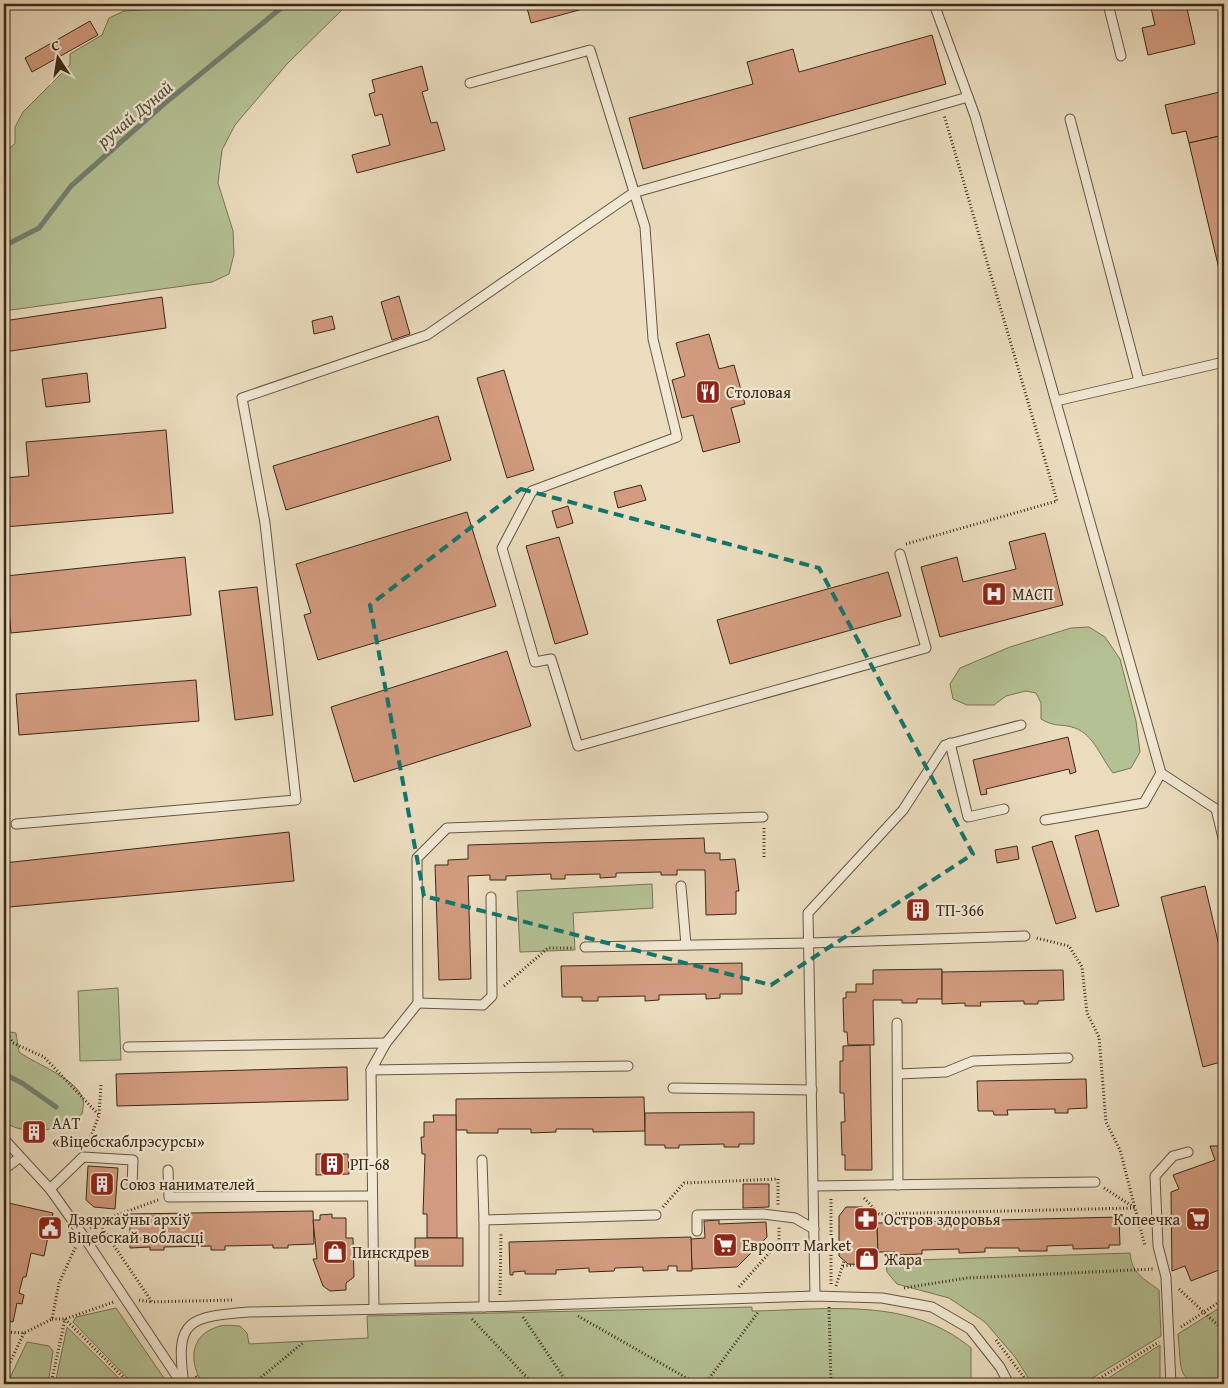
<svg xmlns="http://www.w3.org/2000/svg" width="1228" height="1388" font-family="'Gentium Book Plus',serif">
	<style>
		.green { fill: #b4c194; stroke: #787556 }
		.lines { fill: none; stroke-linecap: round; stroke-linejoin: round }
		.stream { stroke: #738173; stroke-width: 5 }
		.building { fill: #d29b7f; stroke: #3b2919 }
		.lane-casing { stroke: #675642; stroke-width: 11 }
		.path { stroke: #3b2919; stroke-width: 3; stroke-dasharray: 1 2.5; stroke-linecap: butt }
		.lane { stroke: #f1e8d4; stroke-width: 9 }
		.marked { fill: none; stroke: #0f766e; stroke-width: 4; stroke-dasharray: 10 6; stroke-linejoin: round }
		.labels { text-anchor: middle; stroke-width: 4.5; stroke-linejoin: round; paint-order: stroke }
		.poi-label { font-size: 16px; fill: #3b2919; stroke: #f1e8d4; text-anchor: start }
		.water-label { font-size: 18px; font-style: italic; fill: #524e3e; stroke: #f1e8d4 }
	</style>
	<rect width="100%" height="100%" fill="#eadcbd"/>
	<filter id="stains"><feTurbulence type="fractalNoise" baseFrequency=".004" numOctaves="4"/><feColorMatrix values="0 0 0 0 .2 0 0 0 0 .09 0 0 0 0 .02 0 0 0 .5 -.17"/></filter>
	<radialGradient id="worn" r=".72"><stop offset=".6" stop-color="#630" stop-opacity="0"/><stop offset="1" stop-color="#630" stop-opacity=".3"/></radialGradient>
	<g class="green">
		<polygon points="162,4 348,4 287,64 235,125 222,150 218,183 233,231 234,254 229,274 212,282 4,311 4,155 15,143 15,127 23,112 70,65 70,54 102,35 109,18 124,11 159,9"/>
		<path d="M 1089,627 L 1105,637 L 1120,659 L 1136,721 L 1140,752 L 1131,768 L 1113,773 C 1101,758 1094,735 1075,728 C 1061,723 1056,728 1041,719 L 1041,703 L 1036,693 L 1026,691 L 1006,696 L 994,705 L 967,705 L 953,699 L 950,684 L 960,668 L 1010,647 L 1071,628 Z"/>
		<polygon points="652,884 653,908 573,913 575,950 520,952 517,891"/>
		<polygon points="118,988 121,1060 80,1061 78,991"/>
		<path d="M 10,1032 L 16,1033 L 19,1052 C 37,1065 76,1078 83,1099 C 84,1103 83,1109 82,1114 C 61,1131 27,1137 4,1122 L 4,1033 Z"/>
		<path d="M 1130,1253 C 1132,1274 1143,1278 1159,1290 L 1161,1336 L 1086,1382 L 1036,1383 L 1029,1379 L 1015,1357 L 985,1322 L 949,1298 L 897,1284 L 887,1272 L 886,1261 Z"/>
		<path d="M 1224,1305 L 1224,1384 C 1176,1384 1182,1378 1178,1334 Z"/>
		<path d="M 752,1307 L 752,1311 C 828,1310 909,1296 971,1348 L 971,1384 L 203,1384 C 189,1363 189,1336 217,1327 C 224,1324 233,1326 240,1326 L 247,1333 L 249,1344 L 368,1338 L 367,1316 Z"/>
		<polygon points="116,1308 168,1384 133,1384 73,1322 76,1317"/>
		<polygon points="67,1327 125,1384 55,1384"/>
		<polygon points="27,1342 49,1346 53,1351 48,1384 7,1384"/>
		<polygon points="1160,1345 1160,1378 1154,1384 1099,1384"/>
	</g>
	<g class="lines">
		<g class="stream">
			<polyline points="4,246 39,228 71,186 164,104 286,4"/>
			<polyline points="4,1074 22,1083 56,1107"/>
		</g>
	</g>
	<g class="building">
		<polygon points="526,4 593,4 594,6 531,23"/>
		<polygon points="1150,4 1186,4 1195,44 1148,55 1142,28 1155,25"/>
		<polygon points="90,21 98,35 32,72 25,58"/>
		<polygon points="932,35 946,84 643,169 629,118 753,84 747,62 793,49 799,72"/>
		<polygon points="422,66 428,90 422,92 431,123 437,122 445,150 357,173 352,155 390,145 382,114 375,116 369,94 375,92 372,80"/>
		<polygon points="1224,91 1224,135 1189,143 1186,131 1172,134 1165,105"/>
		<polygon points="1224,135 1224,290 1189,143"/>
		<polygon points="399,296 410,334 392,340 381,302"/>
		<polygon points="162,297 166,328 4,352 4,321"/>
		<polygon points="332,316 335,329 314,334 312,321"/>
		<polygon points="709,334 719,369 734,365 745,404 731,408 740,442 703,452 693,415 682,418 672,380 685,376 676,343"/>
		<polygon points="504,370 534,470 507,478 477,378"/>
		<polygon points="87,373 90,402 46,407 42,379"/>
		<polygon points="438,416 451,460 286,510 273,466"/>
		<polygon points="166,430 173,513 4,527 4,478 29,476 26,442"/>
		<polygon points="641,485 646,500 618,508 614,492"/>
		<polygon points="568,506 573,523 557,528 552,511"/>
		<polygon points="467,512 496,606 318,660 304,615 311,613 296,564"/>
		<polygon points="1045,533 1063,605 940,637 921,567 957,557 963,582 1016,569 1009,542"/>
		<polygon points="559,537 588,634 555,644 526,546"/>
		<polygon points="185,557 191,615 11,633 6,576"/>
		<polygon points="888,572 901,616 730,664 717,620"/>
		<polygon points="257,587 273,715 235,720 219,591"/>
		<polygon points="507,651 531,726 354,782 331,707"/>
		<polygon points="196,680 199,721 19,735 16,694"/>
		<polygon points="1068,737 1076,772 1070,774 1069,769 986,789 987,794 981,795 973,760"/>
		<polygon points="1098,830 1119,906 1096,912 1075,836"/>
		<polygon points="289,832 294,881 9,907 4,863"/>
		<polygon points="704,838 705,853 720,853 720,860 735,859 739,891 736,891 736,914 706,915 705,870 677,870 677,875 661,875 661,872 616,873 616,877 600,878 600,874 565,875 565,879 551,879 551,874 506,876 506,880 490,880 490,875 468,876 471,979 439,980 435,865 448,865 448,860 468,859 468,845"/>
		<polygon points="1052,841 1076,918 1056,924 1032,847"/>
		<polygon points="1017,846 1019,859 997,863 995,850"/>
		<polygon points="1205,886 1224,967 1224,1061 1203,1067 1161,897"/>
		<polygon points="907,902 929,902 929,918 907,919"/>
		<polygon points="742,963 742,994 720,994 720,998 706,999 706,994 659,995 659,1000 645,1001 645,996 598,997 598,1001 582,1001 582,997 562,997 561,966"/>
		<polygon points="942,969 942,999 917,999 917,1003 902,1003 902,1000 873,1000 874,1045 848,1045 847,1032 844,1032 843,998 846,998 846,992 856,992 856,984 873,984 873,970"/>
		<polygon points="1063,970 1064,1000 1038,1001 1038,1004 1024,1004 1024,1001 980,1002 981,1006 965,1006 965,1003 942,1004 942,972"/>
		<polygon points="870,1045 872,1170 845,1170 845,1155 842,1155 841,1122 845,1122 844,1093 840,1093 840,1061 843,1061 843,1046"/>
		<polygon points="347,1067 348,1100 117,1106 116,1074"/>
		<polygon points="1086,1079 1087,1108 1068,1109 1068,1113 1055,1113 1055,1109 1007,1110 1008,1115 994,1115 993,1111 978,1111 977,1081"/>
		<polygon points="644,1097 645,1131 593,1132 593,1129 556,1129 556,1132 531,1133 531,1129 498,1129 498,1133 467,1133 467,1130 456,1130 456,1099"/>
		<polygon points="754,1112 754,1144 739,1144 739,1147 724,1147 724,1144 679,1145 679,1148 665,1148 665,1145 645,1145 645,1113"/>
		<polygon points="433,1115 456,1115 457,1238 427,1238 427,1214 423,1214 425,1154 422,1154 421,1137 424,1137 424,1122 434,1122"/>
		<polygon points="1210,1146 1224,1146 1224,1268 1191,1281 1185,1266 1172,1271 1171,1192 1179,1189 1173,1175 1215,1160"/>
		<polygon points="316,1154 348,1154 349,1174 316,1175"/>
		<polygon points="88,1166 118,1168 115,1209 94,1207 86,1200"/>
		<polygon points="743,1184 769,1184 769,1207 743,1208"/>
		<polygon points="4,1202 53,1213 44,1256 31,1253 26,1277 23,1277 19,1293 24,1295 22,1304 17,1303 13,1322 4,1320"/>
		<polygon points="846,1207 863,1207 877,1223 878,1252 875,1254 875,1265 848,1264 839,1256 839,1216"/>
		<polygon points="313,1211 314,1244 288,1245 288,1248 273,1248 273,1245 225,1246 225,1250 211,1250 211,1246 164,1247 164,1250 150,1250 150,1247 130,1248 130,1214"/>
		<polygon points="332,1214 332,1218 346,1218 346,1238 353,1238 354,1277 346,1283 346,1290 330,1291 323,1286 313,1259 317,1259 313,1220 320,1220 320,1215"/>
		<polygon points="1119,1217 1120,1245 1109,1245 1109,1248 1073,1249 1073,1245 1047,1246 1047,1251 1019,1251 1019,1248 985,1248 985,1252 959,1253 959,1249 922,1250 922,1254 895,1255 895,1252 878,1252 877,1223"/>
		<polygon points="719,1220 719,1224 766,1222 767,1237 737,1267 692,1269 691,1239 705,1238 704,1221"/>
		<polygon points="691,1237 692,1271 677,1271 677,1266 668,1266 668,1270 643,1271 643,1267 615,1268 614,1271 589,1272 589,1268 556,1270 556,1274 525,1274 525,1271 513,1272 513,1275 510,1275 509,1242"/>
		<rect x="415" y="1238" width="48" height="28"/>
	</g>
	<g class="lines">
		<defs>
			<g id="lane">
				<polyline points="934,4 975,116 1161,773 1216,809 1224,842"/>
				<polyline points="1108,4 1121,56"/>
				<polyline points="470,83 590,50 645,227 653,339 677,437 532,491 502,548 535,662 551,659 578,746 926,648 900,554"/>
				<polyline points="1070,119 1139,381"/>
				<polyline points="1056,401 1224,362"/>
				<polyline points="950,743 968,817 1004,809"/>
				<polyline points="1045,820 1144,803 1161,773"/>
				<polyline points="16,824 296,800 265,523 242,398 427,335 633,193 968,97"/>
				<polyline points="681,886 686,945"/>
				<polyline points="585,947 809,943 1025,936"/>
				<polyline points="418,1003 483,1005 492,996 491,897"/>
				<polyline points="897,1023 898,1185"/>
				<polyline points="128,1047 386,1043"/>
				<polyline points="371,1070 628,1066"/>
				<polyline points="898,1074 946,1072 973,1061 1068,1058"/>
				<polyline points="673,1088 812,1090"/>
				<polyline points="4,1139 50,1189 82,1234 182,1384"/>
				<polyline points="482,1160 484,1220"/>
				<polyline points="4,1169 19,1158"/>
				<polyline points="168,1170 169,1197 372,1196"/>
				<polyline points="814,1186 1095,1182"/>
				<polyline points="50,1189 83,1157 133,1160 132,1186"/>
				<polyline points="697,1231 697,1215 763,1214 795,1218 814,1229"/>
				<polyline points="815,1296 808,913 903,810 945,745 1021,725"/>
				<polyline points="484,1307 484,1220 656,1215"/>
				<polyline points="374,1309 371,1070 386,1043 418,1003 417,858 447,828 763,817"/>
				<path d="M 184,1384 C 174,1318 190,1317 250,1312 L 516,1306 L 815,1296 L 882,1298 L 932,1307 L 970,1329 L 1000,1367 L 1009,1384"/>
				<polyline points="1171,1384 1166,1277 1158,1246 1155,1176 1173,1156 1188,1152"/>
			</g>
		</defs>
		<use href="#lane" class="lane-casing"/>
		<g class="path">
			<polyline points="906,544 1057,501 944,115"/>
			<polyline points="764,828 764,858"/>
			<polyline points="504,986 548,948 574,948"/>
			<polyline points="4,1028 13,1043 44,1057 99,1115 87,1147"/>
			<polyline points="99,1114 101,1085"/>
			<polyline points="1104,1188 1135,1208 1145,1246"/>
			<polyline points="864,1198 879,1214 1135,1208 1120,1150 1106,1122 1099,1037 1087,1013 1082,967 1069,946 1036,938"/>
			<polyline points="831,1199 831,1285"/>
			<polyline points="663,1207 684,1183 778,1179 778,1205"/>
			<polyline points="98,1222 158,1200"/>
			<polyline points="90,1228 98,1222 152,1302 233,1300"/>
			<polyline points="843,1266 854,1265"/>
			<polyline points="836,1286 844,1261"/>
			<polyline points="739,1287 779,1242 779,1226"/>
			<polyline points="904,1288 967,1278 1154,1269"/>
			<polyline points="1179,1289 1224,1331"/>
			<polyline points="500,1295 501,1232"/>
			<polyline points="139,1300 152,1302"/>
			<polyline points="829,1307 831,1384"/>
			<polyline points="578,1316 697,1384"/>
			<polyline points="523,1317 568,1384"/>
			<polyline points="52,1319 65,1319 114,1302"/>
			<polyline points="472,1319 533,1384"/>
			<polyline points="1181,1327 1224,1299"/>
			<polyline points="4,1332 24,1333 52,1319 59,1283 76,1246"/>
			<polyline points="996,1340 1029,1384"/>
			<polyline points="4,1375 24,1333"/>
			<polyline points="196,1376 201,1384"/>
			<polyline points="51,1384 65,1319 130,1384"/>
			<polyline points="253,1384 304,1342"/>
			<polyline points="705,1384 759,1311"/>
			<polyline points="1090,1384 1159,1342"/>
		</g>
		<use href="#lane" class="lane"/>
	</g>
	<path class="marked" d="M 521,489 L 819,568 L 973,854 L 771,985 L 424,896 L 370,605 Z"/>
	<defs>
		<symbol id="restaurant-square" viewBox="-11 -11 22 22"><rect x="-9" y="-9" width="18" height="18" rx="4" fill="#8f2418" stroke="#f1e8d4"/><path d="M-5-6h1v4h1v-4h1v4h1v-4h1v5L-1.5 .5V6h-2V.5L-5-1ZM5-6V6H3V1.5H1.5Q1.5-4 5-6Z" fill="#fff"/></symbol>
		<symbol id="hospital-square" viewBox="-11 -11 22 22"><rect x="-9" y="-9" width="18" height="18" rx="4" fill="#8f2418" stroke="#f1e8d4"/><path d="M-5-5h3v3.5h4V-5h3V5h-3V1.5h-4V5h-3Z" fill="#fff"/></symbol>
		<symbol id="building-square" viewBox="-11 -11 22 22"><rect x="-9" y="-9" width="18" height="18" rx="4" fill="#8f2418" stroke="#f1e8d4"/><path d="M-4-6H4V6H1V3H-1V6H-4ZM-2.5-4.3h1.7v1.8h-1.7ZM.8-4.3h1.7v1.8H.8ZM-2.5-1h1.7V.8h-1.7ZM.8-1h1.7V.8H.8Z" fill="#fff"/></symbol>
		<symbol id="pharmacy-square" viewBox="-11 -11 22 22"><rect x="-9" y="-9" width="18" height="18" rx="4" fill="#8f2418" stroke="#f1e8d4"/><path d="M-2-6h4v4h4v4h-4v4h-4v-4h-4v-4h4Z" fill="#fff"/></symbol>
		<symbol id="supermarket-square" viewBox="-11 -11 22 22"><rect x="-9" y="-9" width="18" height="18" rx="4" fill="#8f2418" stroke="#f1e8d4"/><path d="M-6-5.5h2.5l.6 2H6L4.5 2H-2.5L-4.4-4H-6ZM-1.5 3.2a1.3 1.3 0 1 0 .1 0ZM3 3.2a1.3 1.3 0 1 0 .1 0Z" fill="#fff"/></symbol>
		<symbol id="civic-square" viewBox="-11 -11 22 22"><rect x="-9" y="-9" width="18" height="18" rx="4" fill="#8f2418" stroke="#f1e8d4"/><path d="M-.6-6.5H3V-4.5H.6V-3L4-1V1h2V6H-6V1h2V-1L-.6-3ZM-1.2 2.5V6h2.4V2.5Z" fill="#fff"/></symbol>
		<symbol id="shop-square" viewBox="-11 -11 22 22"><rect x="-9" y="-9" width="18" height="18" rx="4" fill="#8f2418" stroke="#f1e8d4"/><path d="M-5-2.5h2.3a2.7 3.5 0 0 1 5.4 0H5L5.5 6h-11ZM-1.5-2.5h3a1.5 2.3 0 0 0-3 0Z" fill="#fff"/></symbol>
	</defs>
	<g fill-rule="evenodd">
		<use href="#restaurant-square" x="694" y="378" width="28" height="28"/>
		<use href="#hospital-square" x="980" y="580" width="28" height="28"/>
		<use href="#building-square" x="904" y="896" width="28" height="28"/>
		<use href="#building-square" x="20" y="1118" width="28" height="28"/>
		<use href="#building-square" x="318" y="1150" width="28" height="28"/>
		<use href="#building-square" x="88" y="1170" width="28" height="28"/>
		<use href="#pharmacy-square" x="852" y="1205" width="28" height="28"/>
		<use href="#supermarket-square" x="1184" y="1205" width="28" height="28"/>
		<use href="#civic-square" x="36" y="1214" width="28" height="28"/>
		<use href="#supermarket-square" x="711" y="1231" width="28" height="28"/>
		<use href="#shop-square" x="321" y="1238" width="28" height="28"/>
		<use href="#shop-square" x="853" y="1245" width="28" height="28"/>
	</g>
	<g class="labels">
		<g class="poi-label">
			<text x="726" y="398">Столовая</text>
			<text x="1012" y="600">МАСП</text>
			<text x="936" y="916">ТП-366</text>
			<text x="52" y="1129">ААТ<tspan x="52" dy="18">«Віцебскаблрэсурсы»</tspan></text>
			<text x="350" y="1170">РП-68</text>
			<text x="120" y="1190">Союз нанимателей</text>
			<text x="68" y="1225">Дзяржаўны архіў<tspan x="68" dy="18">Віцебскай вобласці</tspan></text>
			<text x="884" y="1225">Остров здоровья</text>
			<text x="1180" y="1225" text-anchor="end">Копеечка</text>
			<text x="742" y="1251">Евроопт Market</text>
			<text x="352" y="1258">Пинскдрев</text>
			<text x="884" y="1265">Жара</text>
		</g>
		<g class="water-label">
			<text transform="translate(135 114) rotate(-40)" y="6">ручай Дунай</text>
		</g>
	</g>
	<rect width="1228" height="1388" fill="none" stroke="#eadcbd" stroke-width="20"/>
	<rect x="5" y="5" width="1218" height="1378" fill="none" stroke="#3b2919" stroke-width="2.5"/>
	<rect x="10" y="10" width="1208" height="1368" fill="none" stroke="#3b2919"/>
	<g transform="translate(58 58) rotate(348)" stroke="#f1e8d4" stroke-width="4" paint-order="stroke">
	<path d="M0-4L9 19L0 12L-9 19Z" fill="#3b2919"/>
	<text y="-8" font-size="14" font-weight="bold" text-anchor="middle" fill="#3b2919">С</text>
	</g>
	<rect width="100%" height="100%" filter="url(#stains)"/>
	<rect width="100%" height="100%" fill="url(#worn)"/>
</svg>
